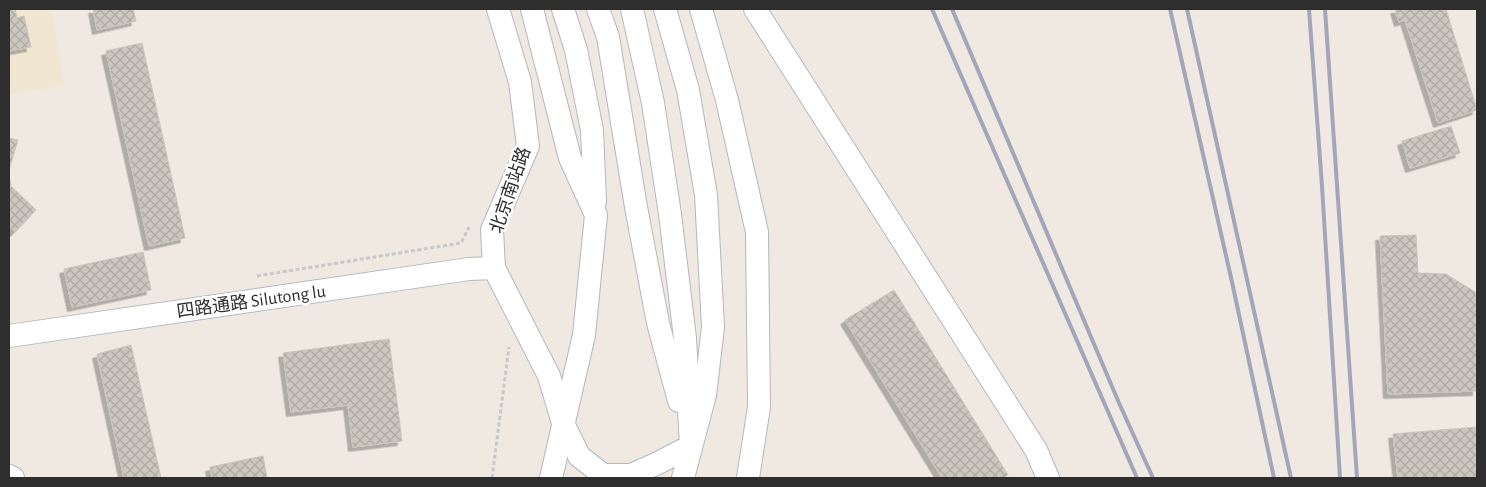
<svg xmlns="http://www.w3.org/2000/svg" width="1486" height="487" font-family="'Alegreya Sans','Noto Sans SC',sans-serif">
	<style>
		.education { fill: #f0e6d1 }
		.building { fill: url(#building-cross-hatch); stroke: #cbc5ba; filter: url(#shadow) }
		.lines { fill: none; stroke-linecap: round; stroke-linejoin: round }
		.minor-casing { stroke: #b4b7c1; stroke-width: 24 }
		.path { stroke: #c9c9c9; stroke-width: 3; stroke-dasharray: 4 2.5; stroke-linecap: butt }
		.minor { stroke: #fff; stroke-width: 22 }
		.rail { stroke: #a3a6b8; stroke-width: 4 }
		.labels { text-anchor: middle; stroke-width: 5; stroke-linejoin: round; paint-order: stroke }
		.street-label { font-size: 18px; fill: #2e2e2e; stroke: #fff }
	</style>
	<defs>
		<pattern id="building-cross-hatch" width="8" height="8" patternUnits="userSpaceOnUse" patternTransform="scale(1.25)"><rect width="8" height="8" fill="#cbc7bf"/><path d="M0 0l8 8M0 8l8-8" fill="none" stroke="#afaba4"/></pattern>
		<filter id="shadow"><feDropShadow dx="-4.5" dy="4.5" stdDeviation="0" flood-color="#0004"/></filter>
	</defs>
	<rect width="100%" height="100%" fill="#efe9e1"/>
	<polygon class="education" points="9,9 51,9 64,85 9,95"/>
	<g class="building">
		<polygon points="9,9 15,9 17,18 24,16 31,47 9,51"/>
		<polygon points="93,9 133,9 136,21 97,30"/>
		<polygon points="1395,9 1446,9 1477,110 1438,123 1405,20 1399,22"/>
		<polygon points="142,43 185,238 149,246 106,51"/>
		<polygon points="1451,126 1460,153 1410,168 1402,141"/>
		<polygon points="9,138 18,140 9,170"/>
		<polygon points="9,176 11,186 36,210 15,232 9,226"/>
		<polygon points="1416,235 1418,273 1446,274 1475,292 1477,299 1477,391 1388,394 1380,236"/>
		<polygon points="143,252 151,290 72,307 64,269"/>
		<polygon points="894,290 1008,475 1003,478 942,478 845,320"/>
		<polygon points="389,339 402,441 353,447 348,405 291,412 283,353"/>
		<polygon points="131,345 161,478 124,478 97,354"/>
		<polygon points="1477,427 1477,478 1398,478 1393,434"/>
		<polygon points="263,456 267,478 212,478 210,467"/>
	</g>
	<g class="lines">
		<defs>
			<g id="minor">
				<polyline points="498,9 520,82 528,146 492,230 494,268 549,376 563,423 579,456 603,475 631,475 656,464 691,446 685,338 670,214 653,103 632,9"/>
				<polyline points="532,9 570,158 596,215 584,335 551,478"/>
				<polyline points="563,9 576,50 592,130 595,202"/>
				<polyline points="598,9 608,37 636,207 658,323 679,401"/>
				<polyline points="665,9 688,90 706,195 713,327 705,395 683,478"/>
				<polyline points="701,9 727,100 757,232 759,407 748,478"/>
				<polyline points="755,9 1036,450 1048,478"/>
				<polyline points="9,336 469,269 494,268"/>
				<polyline points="9,476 13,478"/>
			</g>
		</defs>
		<use href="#minor" class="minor-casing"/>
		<g class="path">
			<polyline points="257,276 461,243 469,227"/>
			<polyline points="492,478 509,347"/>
		</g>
		<use href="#minor" class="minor"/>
		<g class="rail">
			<polyline points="932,9 1137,478"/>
			<polyline points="952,9 1119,403 1153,478"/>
			<polyline points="1170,9 1232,282 1274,478"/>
			<polyline points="1187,9 1291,478"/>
			<polyline points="1309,9 1322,186 1340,478"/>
			<polyline points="1325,9 1357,478"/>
		</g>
	</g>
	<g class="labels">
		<g class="street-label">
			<text transform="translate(510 190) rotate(-71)" y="6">北京南站路</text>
			<text transform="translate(251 301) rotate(-8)" y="6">四路通路 Silutong lu</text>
		</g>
	</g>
	<rect width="1486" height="487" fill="none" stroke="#2e2e2e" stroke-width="20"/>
</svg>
